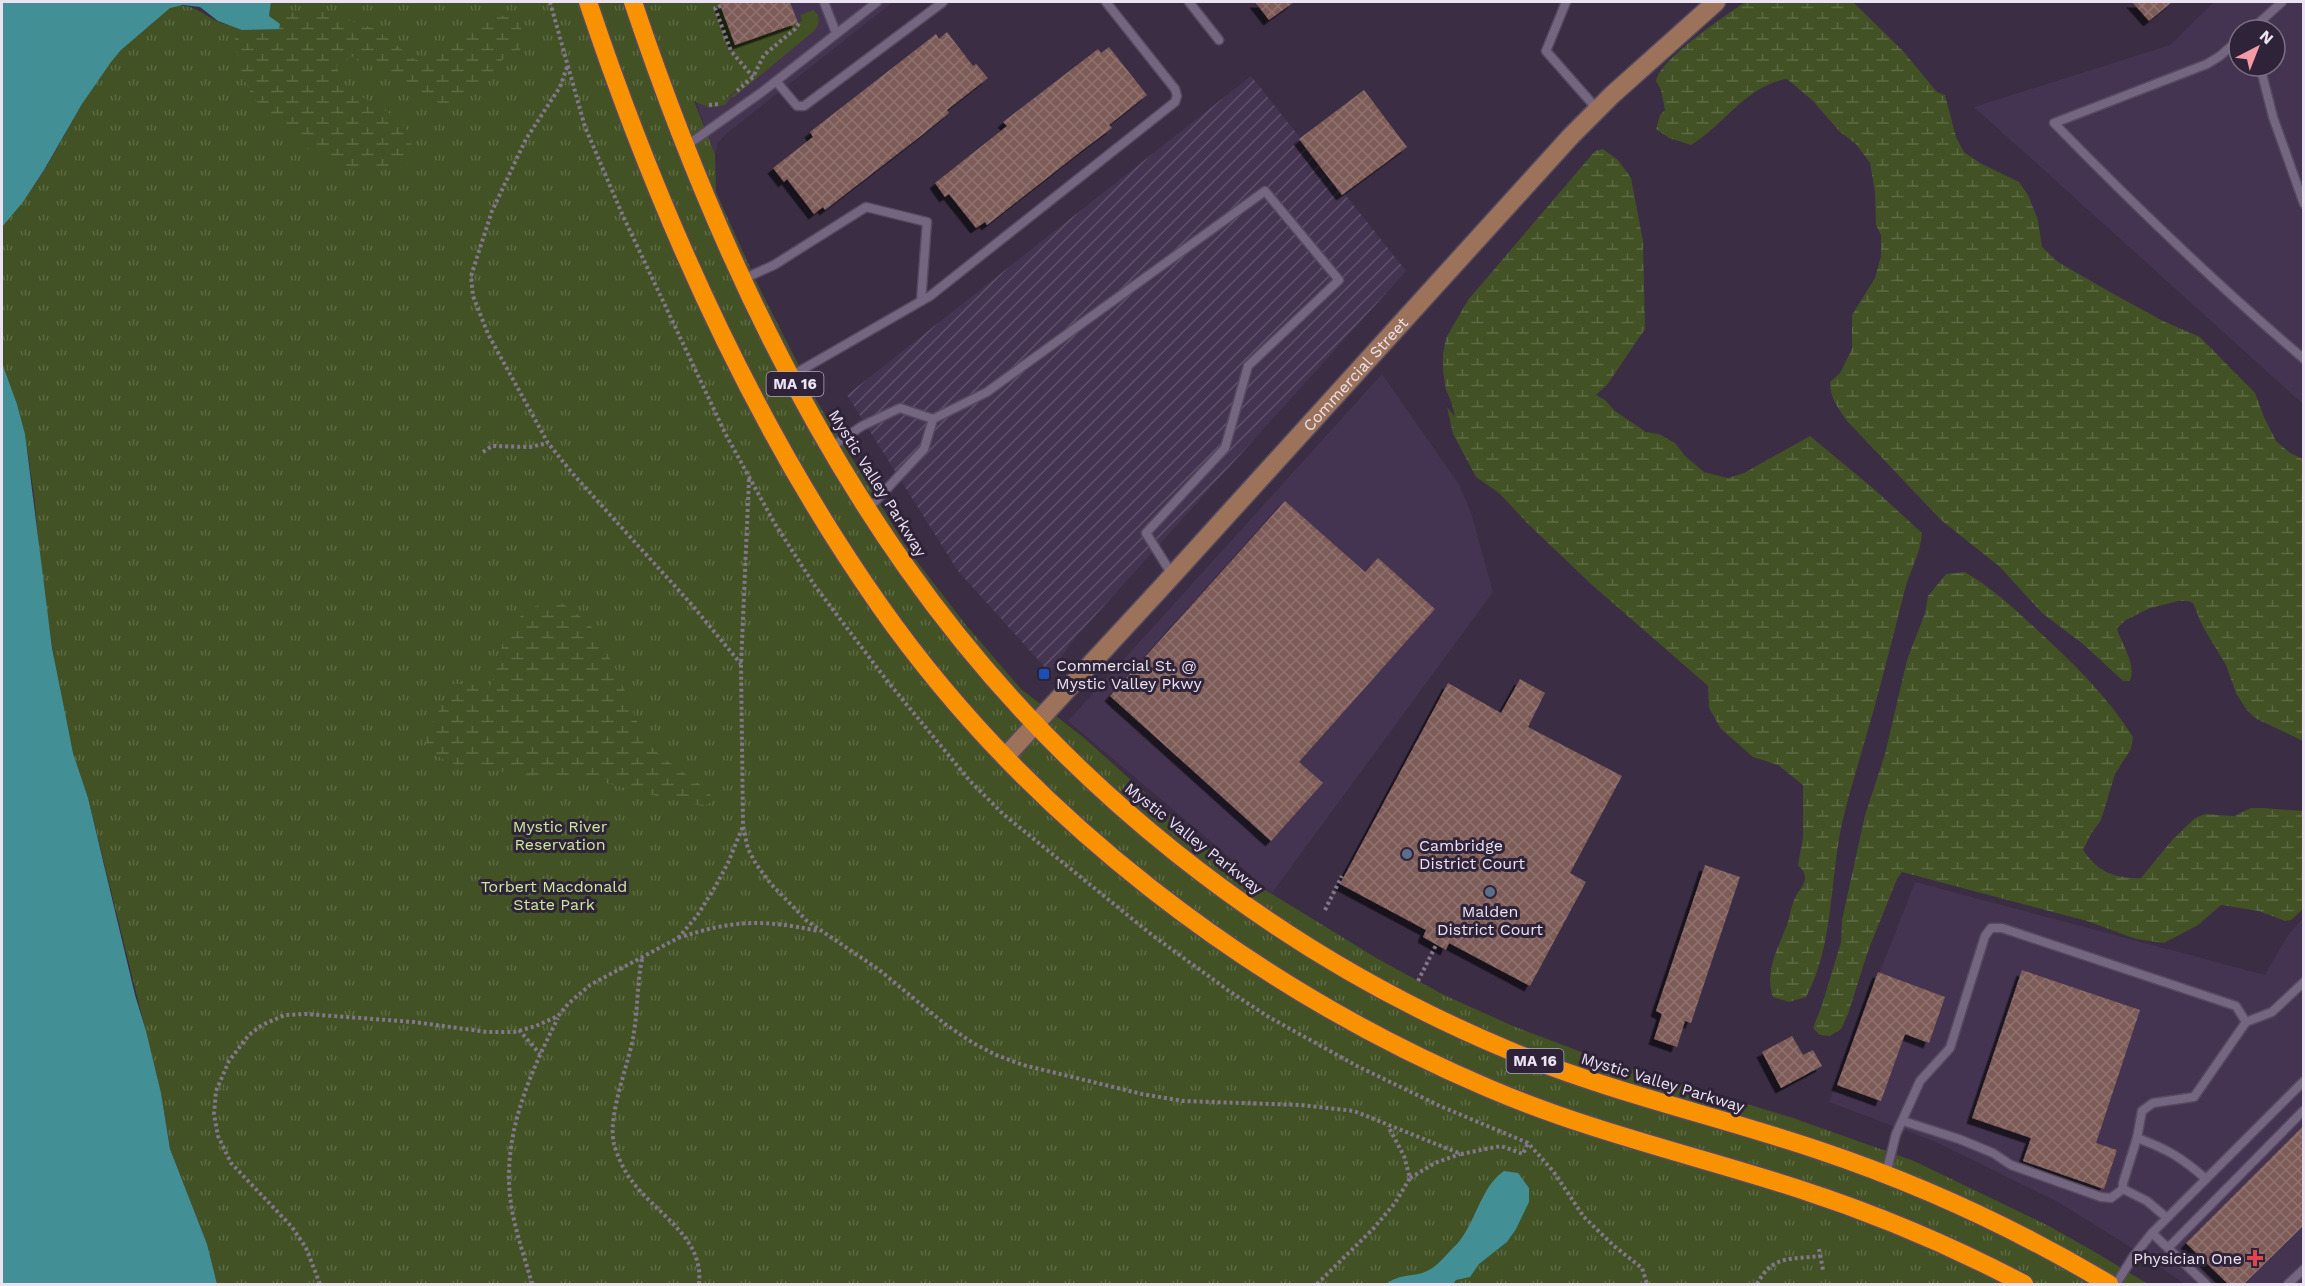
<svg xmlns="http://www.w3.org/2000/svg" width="2305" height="1286" font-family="'Work Sans',sans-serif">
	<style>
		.built { fill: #443451; fill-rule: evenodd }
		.industrial { fill: url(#industrial-furrows) }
		.grass { fill: url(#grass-tufts) }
		.wetland { fill: url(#wetland-marsh) }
		.garden { fill: #425224 }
		.water { fill: #429095 }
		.building { fill: url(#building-cross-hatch); filter: url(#shadow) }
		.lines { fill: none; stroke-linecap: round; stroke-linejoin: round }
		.lane-casing { stroke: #564a5e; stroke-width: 11 }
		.secondary-casing { stroke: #564a5e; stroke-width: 21 }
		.highway-casing { stroke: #564a5e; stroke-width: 21 }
		.path { stroke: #82778b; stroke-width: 4; stroke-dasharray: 3 3; stroke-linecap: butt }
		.lane { stroke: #746680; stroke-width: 8 }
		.secondary { stroke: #9c735a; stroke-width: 18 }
		.highway { stroke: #f89200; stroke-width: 18 }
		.transit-dot { fill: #1a4fb4; stroke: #2f2339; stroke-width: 2 }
		.service-dot { fill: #5c6f8a; stroke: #2f2339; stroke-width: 2 }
		.health-dot { fill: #e0444e; stroke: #2f2339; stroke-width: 2 }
		.labels { text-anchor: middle; stroke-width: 6; stroke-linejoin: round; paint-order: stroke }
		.shield { fill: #2f2339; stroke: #b3a9ba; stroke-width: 1.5 }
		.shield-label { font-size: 15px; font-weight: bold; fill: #ebe3f2 }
		.street-label { font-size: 16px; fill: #ebe3f2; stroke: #2f2339 }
		.poi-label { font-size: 16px; fill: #ebe3f2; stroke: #2f2339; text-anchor: start }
		.park-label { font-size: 16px; fill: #cde99a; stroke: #2f2339 }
	</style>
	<defs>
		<pattern id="industrial-furrows" width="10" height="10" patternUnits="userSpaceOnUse" patternTransform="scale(1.5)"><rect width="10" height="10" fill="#443451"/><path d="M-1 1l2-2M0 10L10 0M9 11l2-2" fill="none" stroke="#5f516a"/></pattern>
		<pattern id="grass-tufts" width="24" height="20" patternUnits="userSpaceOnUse" patternTransform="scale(1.5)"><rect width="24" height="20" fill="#425224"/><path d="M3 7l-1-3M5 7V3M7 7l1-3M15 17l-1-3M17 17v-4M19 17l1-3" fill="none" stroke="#5d6b44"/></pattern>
		<pattern id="wetland-marsh" width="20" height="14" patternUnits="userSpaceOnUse" patternTransform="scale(1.5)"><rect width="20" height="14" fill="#425224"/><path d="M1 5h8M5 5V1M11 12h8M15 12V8" fill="none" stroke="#5d6b44"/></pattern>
		<pattern id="building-cross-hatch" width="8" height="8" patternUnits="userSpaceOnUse" patternTransform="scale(1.5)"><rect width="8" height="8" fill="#7d5c58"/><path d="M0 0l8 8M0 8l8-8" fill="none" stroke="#907370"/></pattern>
		<filter id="shadow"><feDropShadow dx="-5.5" dy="5.5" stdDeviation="0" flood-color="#0009"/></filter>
	</defs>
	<rect width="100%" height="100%" fill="#3a2d44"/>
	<g class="built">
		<polygon points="659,2 893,2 726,134 718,143 715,154"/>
		<path d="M 2214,2 L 2303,2 L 2303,404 L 1974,107 L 2170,45 ZM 2239,30 L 2275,30 L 2275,66 L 2239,66 Z"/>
		<polygon points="1382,374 1460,486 1472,516 1493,592 1272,893 1068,721"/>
		<polygon points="1915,882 2265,975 2286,938 2303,918 2303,1284 2185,1284 2124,1243 2058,1202 1936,1142 1829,1102"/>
	</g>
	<polygon class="industrial" points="1251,76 1406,271 1074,639 1050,673 958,571 847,395"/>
	<path class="grass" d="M 271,2 L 719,2 L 721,6 L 715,8 L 727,44 L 753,77 L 718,105 L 710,105 L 710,108 L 694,101 L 715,154 L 716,192 L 759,287 L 818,403 L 909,551 L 966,625 L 1021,689 L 1083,737 L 1180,824 L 1251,881 L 1378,959 L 1444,995 L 1513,1026 L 1605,1061 L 1793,1118 L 1914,1161 L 2049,1226 L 2100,1255 L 2148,1284 L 217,1284 L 207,1244 L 170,1149 L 161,1093 L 88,798 L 73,753 L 58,684 L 43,587 L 34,495 L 25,434 L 17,404 L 2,363 L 2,227 C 16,209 31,191 43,172 C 68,132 87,88 119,52 C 127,43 137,36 146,28 C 154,22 162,11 171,7 C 197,0 207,22 230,25 C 241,27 258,19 269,16 Z"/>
	<g class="wetland">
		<path d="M 1745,2 L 1853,2 L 1903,51 L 1937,92 L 1945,95 L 1956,137 L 1964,152 L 1980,163 L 2019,182 L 2028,195 L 2038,220 L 2042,247 L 2058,262 L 2110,292 L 2163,321 L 2200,337 L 2255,393 L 2264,417 L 2276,441 L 2290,453 L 2303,459 L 2303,741 L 2255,718 L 2246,709 L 2236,693 L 2226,665 L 2203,627 L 2193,603 L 2188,601 L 2179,601 L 2150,608 L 2126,620 L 2117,628 C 2121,644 2137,664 2130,681 L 2123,681 L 2083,644 L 2042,613 L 2000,567 L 1941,520 L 1847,421 C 1838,408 1830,398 1830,382 L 1840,373 L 1852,349 L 1852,315 L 1875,278 L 1881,256 L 1881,235 L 1876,225 L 1875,192 L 1870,163 L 1856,144 L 1840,132 L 1812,100 L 1787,79 C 1747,85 1724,125 1691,145 L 1669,138 L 1656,129 L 1660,115 L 1665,110 L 1661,90 L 1656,81 C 1660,59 1725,16 1745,2 Z"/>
		<path d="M 315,9 L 376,29 L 414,59 L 423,62 L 437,58 L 461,34 L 483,18 L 509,15 L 517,19 L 524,35 L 525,41 L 519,52 L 502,60 L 486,80 L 474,92 L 466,96 L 461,105 L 450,110 L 396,76 L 376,67 L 360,64 L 354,56 L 336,66 C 340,75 343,84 351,90 C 378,109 426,122 408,164 C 389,170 354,171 335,164 C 309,155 265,117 251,93 C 239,72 236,49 233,26 L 242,30 L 280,24 L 269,16 Z"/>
		<path d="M 1603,149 L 1618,160 L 1631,178 L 1643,241 L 1645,329 L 1607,385 L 1596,395 L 1605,400 L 1615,411 L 1646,432 L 1659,434 L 1675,443 L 1685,456 L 1704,472 L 1728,478 L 1744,473 L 1810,436 L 1874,489 L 1922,533 C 1921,553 1910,570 1905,589 C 1895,629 1885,669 1874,709 C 1863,749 1850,788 1841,828 C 1830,882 1833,948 1806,997 L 1789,1002 L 1773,997 C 1764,972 1778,948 1787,925 C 1790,916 1791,906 1795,898 C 1798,890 1805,886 1805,877 C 1805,872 1801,869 1798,865 L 1803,837 L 1803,785 L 1778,765 L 1753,757 L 1721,729 L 1709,708 L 1708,686 L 1591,584 L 1529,525 L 1499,493 L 1476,477 L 1453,434 L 1447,407 L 1455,417 L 1451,401 L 1446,390 L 1443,371 L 1443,354 L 1446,338 L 1468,300 L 1595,151 Z"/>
		<path d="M 1965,572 C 1997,591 2021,615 2048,640 C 2080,670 2110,700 2133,737 L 2131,749 L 2115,774 L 2101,820 L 2091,834 L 2083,850 C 2099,873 2114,878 2141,878 L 2173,839 L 2195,818 L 2205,814 L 2234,816 L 2251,808 L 2263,808 L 2303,811 L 2303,909 L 2291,920 L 2285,921 L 2259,911 L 2221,905 L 2198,925 L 2164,943 L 2136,939 L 2087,921 L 1902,872 L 1897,879 L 1868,951 L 1848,1014 L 1841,1029 L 1830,1036 L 1820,1035 L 1813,1028 L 1822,1005 L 1841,942 L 1842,920 L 1865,815 L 1885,754 L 1907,660 L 1925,613 L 1928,596 L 1946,574 Z"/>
		<path d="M 554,599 L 559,601 L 589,623 L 595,632 L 615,667 L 642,734 L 652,747 L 662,757 L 710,792 L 711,802 L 704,806 L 684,803 L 587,778 L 524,775 L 459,766 L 442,759 L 428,748 L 425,740 L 427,733 L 453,684 L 491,685 C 498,669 499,650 506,635 C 514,617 536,604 554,599 Z"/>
	</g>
	<path class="garden" d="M 721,6 L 735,45 L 802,21 L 800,15 L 813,10 C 821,15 820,25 814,31 L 734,97 L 731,97 L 725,105 L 710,108 L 709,105 C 727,104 740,88 752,77 L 731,51 L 715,8 Z"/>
	<g class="water">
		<polygon points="2,2 271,2 269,16 280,24 279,29 242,30 218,21 200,7 183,5 170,8 121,50 111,62 82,104 44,170 23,202 2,227"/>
		<polygon points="2,363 17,404 25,434 52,648 73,753 88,798 135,995 146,1031 161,1093 170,1149 207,1244 217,1284 2,1284"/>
		<path d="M 1504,1171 L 1518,1173 L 1529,1188 L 1529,1202 L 1516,1229 L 1507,1242 L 1479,1264 L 1470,1277 L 1456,1280 L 1453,1284 L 1386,1284 C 1403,1272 1414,1278 1429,1270 C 1439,1265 1448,1252 1456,1245 C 1476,1224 1480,1187 1504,1171 Z"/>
	</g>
	<g class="building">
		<polygon points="719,2 790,2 798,23 735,45"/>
		<polygon points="1255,2 1294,2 1269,20"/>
		<polygon points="2132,2 2172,2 2149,21"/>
		<polygon points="947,32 973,66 976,64 988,78 947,110 949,113 922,135 825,210 823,207 814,214 787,179 784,182 773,168 813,137 810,132 936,34 939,39"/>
		<polygon points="1109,47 1147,95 1109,125 1112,128 1084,149 987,225 985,222 976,228 949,194 945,197 935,183 1007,126 1003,122 1098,49 1101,53"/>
		<polygon points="1364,90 1407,147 1342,195 1299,139"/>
		<polygon points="1285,501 1365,572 1378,558 1435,609 1299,762 1323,783 1271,841 1110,696"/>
		<polygon points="1520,679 1545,693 1528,727 1622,776 1570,873 1586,882 1530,986 1449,943 1446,950 1423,937 1426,930 1340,884 1448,683 1501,713"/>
		<polygon points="1705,865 1740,877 1691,1023 1685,1021 1677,1047 1654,1039 1662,1014 1656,1011"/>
		<polygon points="2022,970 2140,1010 2096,1143 2117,1150 2104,1189 2023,1161 2031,1138 1972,1118"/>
		<polygon points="1878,972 1945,997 1929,1043 1905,1034 1881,1101 1837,1085"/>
		<polygon points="1792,1036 1803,1055 1813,1050 1822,1066 1781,1088 1762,1052"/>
		<polygon points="2304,1125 2304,1225 2244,1284 2228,1284 2186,1243"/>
	</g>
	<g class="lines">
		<defs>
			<g id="lane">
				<polyline points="824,2 836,33"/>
				<polyline points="1189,2 1219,40"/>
				<polyline points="1566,2 1546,51 1597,109"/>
				<polyline points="2251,30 2282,2"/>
				<path d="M 2239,39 L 2220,56 L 2207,64 L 2054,123 C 2134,205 2217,285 2304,359"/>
				<polyline points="2260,66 2273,117 2304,204"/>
				<polyline points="776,81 797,106 804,106 943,2"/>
				<polyline points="686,146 762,92 877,2"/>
				<polyline points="743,279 774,265 866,207 927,222 921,301"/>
				<polyline points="791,376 930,296 1175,102 1177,96 1175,89 1106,2"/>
				<polyline points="933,419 987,392 1265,191 1339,280 1248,366 1225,448 1146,533 1173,576"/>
				<polyline points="831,447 862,426 900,408 933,419 924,449 868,509"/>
				<polyline points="2246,1022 2272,1012 2304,982"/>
				<polyline points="1903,1121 1959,1139 1993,1153 2011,1165 2101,1197 2111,1198 2123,1189"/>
				<path d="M 2137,1138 C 2167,1149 2181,1157 2206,1179"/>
				<polyline points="1886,1174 1896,1134 1920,1081 1950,1048 1985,936 1991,928 2002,928 2236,1006 2246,1022 2194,1097 2153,1103 2142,1111 2137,1138 2123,1183 2123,1189"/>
				<polyline points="2123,1189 2147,1201 2167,1218"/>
				<polyline points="2152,1233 2206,1284"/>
				<polyline points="2168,1248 2304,1110"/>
				<polyline points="2116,1284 2133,1257 2152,1233 2304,1081"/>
				<polyline points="2288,1284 2304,1269"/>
			</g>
			<g id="secondary">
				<path id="s1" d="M 1005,757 L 1161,588 L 1571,136 L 1612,95 L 1716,2"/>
			</g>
			<g id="highway">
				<path d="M 588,2 C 659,214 751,422 880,606 C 1029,818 1251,987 1488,1088 C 1591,1132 1694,1155 1799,1189 C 1876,1214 1952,1246 2024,1284"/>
				<path d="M 633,2 C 699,199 786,397 907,568 C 1058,782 1271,952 1513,1052 C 1613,1093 1717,1116 1818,1150 C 1920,1184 2017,1229 2109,1284"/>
			</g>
		</defs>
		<use href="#lane" class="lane-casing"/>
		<use href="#secondary" class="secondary-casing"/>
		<use href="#highway" class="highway-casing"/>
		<g class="path">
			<polyline points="550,2 585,127 623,216 726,435 775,524 815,586 888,682 970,781 1003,814 1152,935 1229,991 1267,1016 1357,1066 1440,1106 1528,1143 1553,1171 1584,1217 1614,1246 1642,1268 1647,1284"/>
			<polyline points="721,6 715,8 731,51 753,77"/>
			<polyline points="567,67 560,87 526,139 492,211 471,276 473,296 488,334 548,443 573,474 692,605 741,664"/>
			<polyline points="737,91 753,77 764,55 795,29 800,22"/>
			<polyline points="709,105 719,104"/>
			<polyline points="483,452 492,446 530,447 548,443"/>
			<polyline points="749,479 741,665 743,826 748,849 756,864 771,884 807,921 878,969 945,1024 973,1043 996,1055 1023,1065 1142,1094 1183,1101 1301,1105 1354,1111 1461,1154 1501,1146 1523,1154 1528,1143"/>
			<polyline points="1325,910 1342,876"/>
			<path d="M 678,938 C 732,920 763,919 818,931"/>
			<path d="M 642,959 C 637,983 638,1007 634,1032 C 630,1062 607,1114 614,1144 C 617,1155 625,1173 632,1181 C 657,1215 704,1237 699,1284"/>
			<polyline points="1418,981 1436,945"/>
			<polyline points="519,1030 540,1054"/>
			<polyline points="1410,1178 1435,1163 1460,1154"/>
			<polyline points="1819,1249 1823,1270"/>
			<polyline points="320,1284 306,1248 292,1227 231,1163 218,1136 214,1114 216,1091 229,1061 249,1035 262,1025 285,1015 306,1014 414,1022 487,1032 514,1032 536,1026 558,1016 568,1004 590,985 678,938 697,916 715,887 728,863 743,826"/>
			<path d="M 532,1284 C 525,1258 515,1231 511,1204 C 501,1138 529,1075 558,1018"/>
			<polyline points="1317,1284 1373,1229 1395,1203 1410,1178 1404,1156 1388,1126"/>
			<path d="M 1757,1284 C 1773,1254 1791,1260 1820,1256"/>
		</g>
		<use href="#lane" class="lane"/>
		<use href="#secondary" class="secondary"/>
		<use href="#highway" class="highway"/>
	</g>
	<rect class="transit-dot" x="1038" y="668" width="12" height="12" rx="3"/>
	<g class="service-dot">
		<circle cx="1407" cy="854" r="6"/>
		<circle cx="1490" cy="892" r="6"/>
	</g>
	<path class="health-dot" d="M2252 1249h6v6h6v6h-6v6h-6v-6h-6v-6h6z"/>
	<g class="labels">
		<g class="shield">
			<rect x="766.5" y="372" width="57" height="24" rx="4.5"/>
			<rect x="1506.5" y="1049" width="57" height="24" rx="4.5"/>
		</g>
		<g class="shield-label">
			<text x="795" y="389">MA 16</text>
			<text x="1535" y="1066">MA 16</text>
		</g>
		<g class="street-label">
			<text dy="6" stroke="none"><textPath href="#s1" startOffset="519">Commercial Street</textPath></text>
			<text transform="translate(878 483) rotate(58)" y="6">Mystic Valley Parkway</text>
			<text transform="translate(1194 838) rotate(38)" y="6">Mystic Valley Parkway</text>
			<text transform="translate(1663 1082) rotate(17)" y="6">Mystic Valley Parkway</text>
		</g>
		<g class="poi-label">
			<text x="1056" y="671">Commercial St. @<tspan x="1056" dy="18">Mystic Valley Pkwy</tspan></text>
			<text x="1419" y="851">Cambridge<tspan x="1419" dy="18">District Court</tspan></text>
			<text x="1490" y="917" text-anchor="middle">Malden<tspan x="1490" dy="18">District Court</tspan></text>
			<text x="2242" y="1264" text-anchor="end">Physician One</text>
		</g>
		<g class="park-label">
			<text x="560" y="832">Mystic River<tspan x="560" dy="18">Reservation</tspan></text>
			<text x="554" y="892">Torbert Macdonald<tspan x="554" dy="18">State Park</tspan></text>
		</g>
	</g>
	<rect width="2305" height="1286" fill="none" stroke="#ebe3f2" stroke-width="6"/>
	<g transform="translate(2257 48) rotate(42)"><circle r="28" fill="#2f2339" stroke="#7a7083" stroke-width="1.5"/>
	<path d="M0-4.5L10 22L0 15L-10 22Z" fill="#f49aa5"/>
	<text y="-9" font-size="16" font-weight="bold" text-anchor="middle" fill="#ebe3f2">N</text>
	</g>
</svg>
